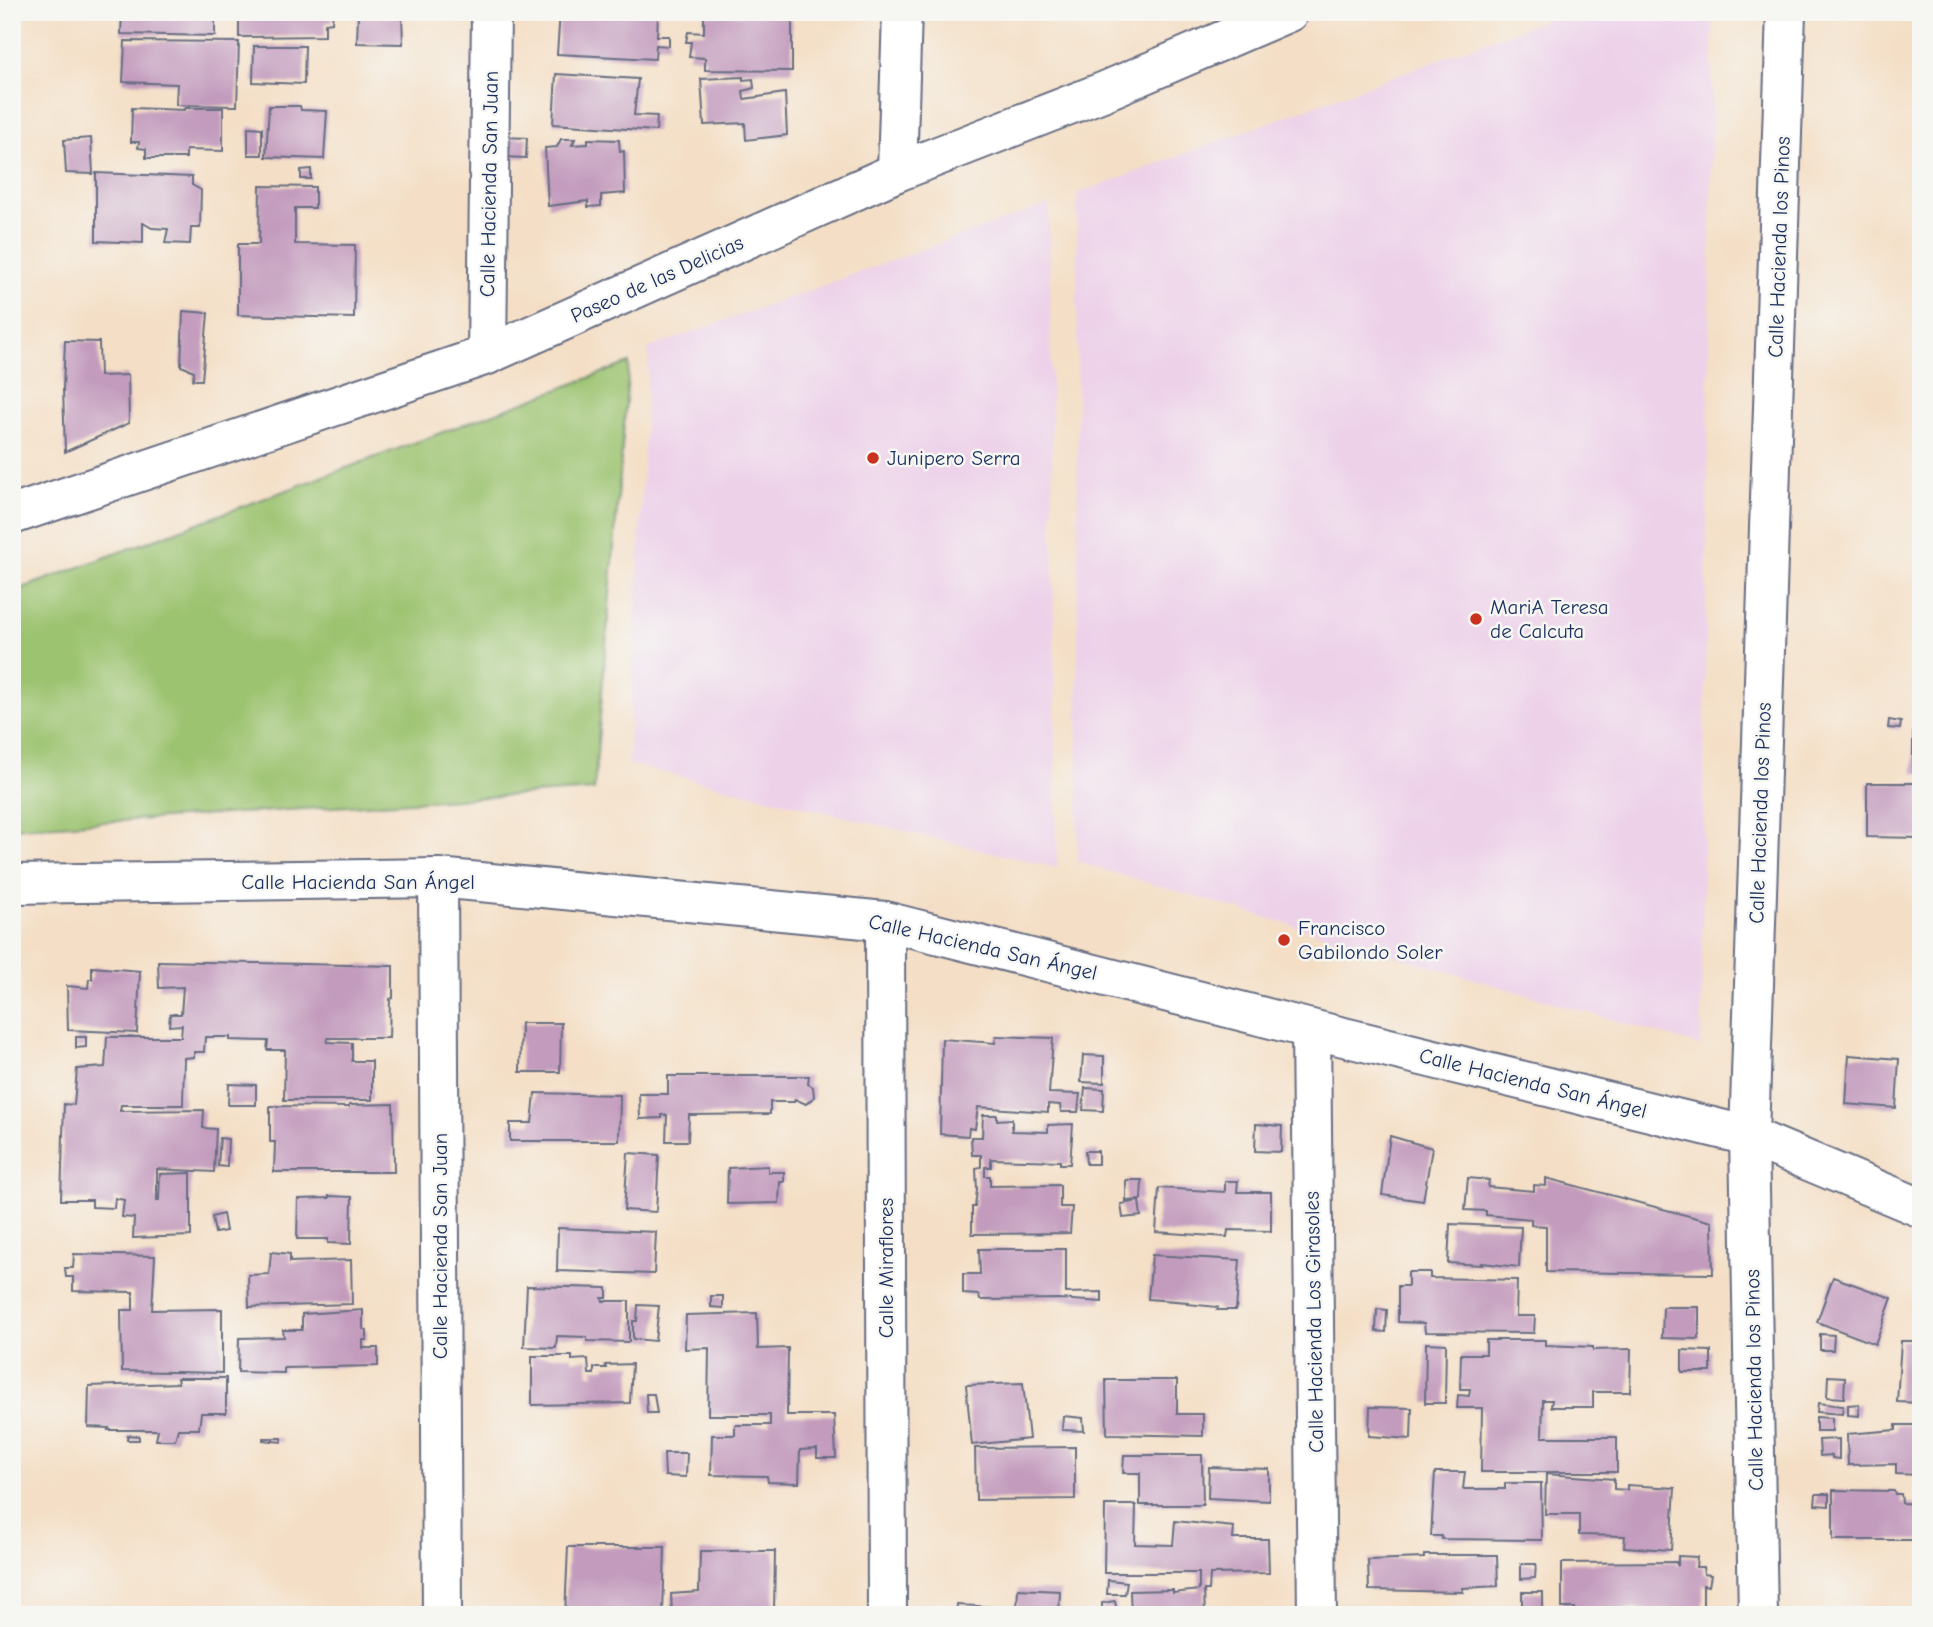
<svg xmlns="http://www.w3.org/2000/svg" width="1933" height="1627" font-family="'Comic Neue',sans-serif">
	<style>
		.built { fill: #edd1e9 }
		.green { fill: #9cc36f; stroke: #5c7966; stroke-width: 2 }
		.building { fill: #c39bbd }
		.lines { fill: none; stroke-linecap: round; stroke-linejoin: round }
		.minor-casing { stroke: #676d82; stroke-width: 42 }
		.minor { stroke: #fff; stroke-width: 38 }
		.poi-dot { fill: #c8321e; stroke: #f6f6f2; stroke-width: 2.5 }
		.labels { text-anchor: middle; stroke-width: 5; stroke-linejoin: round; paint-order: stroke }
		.street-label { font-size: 21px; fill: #1b2f5e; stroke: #f6f6f2 }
		.poi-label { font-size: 21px; fill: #1b2f5e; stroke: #f6f6f2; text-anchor: start }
	</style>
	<rect width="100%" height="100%" fill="#f6f6f2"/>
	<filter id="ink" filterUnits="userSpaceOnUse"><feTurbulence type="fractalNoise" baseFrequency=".0143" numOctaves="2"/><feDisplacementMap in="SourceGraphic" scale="14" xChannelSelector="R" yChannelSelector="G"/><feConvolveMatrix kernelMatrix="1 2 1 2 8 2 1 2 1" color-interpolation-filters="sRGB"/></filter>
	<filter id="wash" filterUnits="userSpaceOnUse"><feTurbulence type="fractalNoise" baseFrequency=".00686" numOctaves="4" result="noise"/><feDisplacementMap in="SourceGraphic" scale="28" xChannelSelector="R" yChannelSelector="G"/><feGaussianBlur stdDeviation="1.57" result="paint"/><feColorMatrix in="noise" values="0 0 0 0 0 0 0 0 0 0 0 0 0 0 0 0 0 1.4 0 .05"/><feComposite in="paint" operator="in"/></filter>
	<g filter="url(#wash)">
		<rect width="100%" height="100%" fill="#f4dfc6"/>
		<g class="built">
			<polygon points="1566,12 1713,12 1701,1046 1078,862 1077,194"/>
			<polygon points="1049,204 1057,868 628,764 649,348"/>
		</g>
		<polygon class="green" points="629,363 594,790 12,828 12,592"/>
		<g id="blocks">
			<g class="building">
				<polygon points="122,12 215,12 215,36 121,34"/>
				<polygon points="239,12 333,12 332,22 325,23 325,36 239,37"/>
				<polygon points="560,12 658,13 657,36 669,36 669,46 656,45 655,59 557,54"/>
				<polygon points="358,14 402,16 403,44 357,43"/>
				<polygon points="704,15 792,15 792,71 705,70 705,58 689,57 691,42 686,42 688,32 704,33"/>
				<polygon points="125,41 239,42 237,106 176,105 177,84 123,82"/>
				<polygon points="254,46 305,46 304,84 253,82"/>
				<polygon points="556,74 638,79 634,115 657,116 656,131 553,124"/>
				<polygon points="743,77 743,80 753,79 754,88 743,91 744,99 785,93 787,135 746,140 745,123 704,125 701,79"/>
				<polygon points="269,106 300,106 301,110 327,111 324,159 266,157"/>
				<polygon points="132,108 185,110 185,108 223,108 223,151 186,150 186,158 146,158 146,149 138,148 139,142 131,142"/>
				<polygon points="248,127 262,128 262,155 248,155"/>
				<polygon points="504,137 527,138 526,158 504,157"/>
				<polygon points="91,138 93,174 66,173 64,140"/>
				<polygon points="561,139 575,139 572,145 588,144 588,139 619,140 620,152 624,151 625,193 601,195 601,206 588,207 588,201 548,206 545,148 557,147"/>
				<polygon points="311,169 311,179 301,179 301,170"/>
				<polygon points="96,173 192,177 192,185 201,190 200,228 191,228 190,244 165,243 168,229 152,228 143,223 143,243 96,241"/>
				<polygon points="260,186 315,187 315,208 295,208 295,244 355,245 354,318 238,315 238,244 259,244"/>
				<polygon points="183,311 208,313 202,380 193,380 194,371 181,366"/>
				<polygon points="65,341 99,342 100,376 128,375 129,423 65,452 63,389"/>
				<polygon points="1889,720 1901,722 1900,729 1888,728"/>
				<polygon points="1921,732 1921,773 1913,773 1913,733"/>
				<polygon points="1867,783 1921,783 1921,838 1867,837"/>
				<polygon points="158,961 393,966 393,998 390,999 389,1038 328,1038 327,1042 352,1043 352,1061 372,1061 372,1100 284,1100 285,1050 267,1050 268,1041 230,1040 230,1037 205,1037 204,1052 194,1052 194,1057 184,1058 183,1105 121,1105 120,1111 204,1110 203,1128 216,1129 214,1172 157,1169 157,1200 159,1200 160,1174 191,1173 191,1236 133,1238 134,1218 122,1217 124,1200 115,1198 114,1208 92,1207 92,1200 61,1200 64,1104 74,1105 77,1069 105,1067 107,1037 181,1037 182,1025 169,1026 170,1014 181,1014 183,987 159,988"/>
				<polygon points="92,967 140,971 137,1033 68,1030 67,986 88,988 89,979 92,979"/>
				<polygon points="521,1023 561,1023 560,1072 520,1072"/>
				<polygon points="996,1036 1053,1038 1049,1093 1080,1094 1078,1112 1061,1112 1060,1105 1048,1104 1048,1112 978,1107 975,1129 969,1128 968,1136 940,1134 942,1039 995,1043"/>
				<polygon points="76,1037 86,1037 86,1047 76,1048"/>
				<polygon points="1083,1055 1104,1056 1104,1083 1081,1082"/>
				<polygon points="1849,1055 1899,1059 1896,1108 1846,1104"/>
				<polygon points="668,1076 809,1076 808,1084 813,1087 814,1097 806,1104 795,1099 794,1102 770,1102 770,1114 689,1115 688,1141 666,1141 667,1115 662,1115 662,1118 640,1119 639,1094 668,1094"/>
				<polygon points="229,1084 256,1085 256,1105 228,1105"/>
				<polygon points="1085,1088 1104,1089 1103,1111 1083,1110"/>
				<polygon points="535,1093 620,1095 619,1141 510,1141 510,1123 532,1123"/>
				<polygon points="393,1104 394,1172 274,1172 275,1142 270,1142 270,1106 349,1107 349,1105"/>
				<polygon points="983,1115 997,1115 997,1120 1012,1119 1012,1131 1048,1132 1048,1125 1073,1124 1070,1164 1060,1164 1060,1161 991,1159 991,1167 985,1167 985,1176 990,1176 990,1186 1060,1185 1060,1207 1072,1207 1070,1233 972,1234 972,1207 975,1207 977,1190 976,1168 981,1167 981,1155 972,1155 971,1137 982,1137"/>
				<polygon points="1256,1124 1282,1126 1281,1152 1255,1151"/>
				<polygon points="1390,1136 1432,1148 1423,1201 1382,1195"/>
				<polygon points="220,1138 228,1139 227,1167 218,1166"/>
				<polygon points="1085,1151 1098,1151 1098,1164 1086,1164"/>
				<polygon points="628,1153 659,1155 656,1212 624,1210"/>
				<polygon points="768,1166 768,1172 784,1172 784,1182 780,1182 779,1203 727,1204 728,1168"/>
				<polygon points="1468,1178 1489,1180 1488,1187 1534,1191 1534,1185 1546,1186 1546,1178 1712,1222 1713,1274 1546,1272 1546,1226 1531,1225 1531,1219 1486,1215 1486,1211 1465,1210"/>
				<polygon points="1126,1180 1142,1180 1141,1200 1126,1201"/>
				<polygon points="1225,1181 1238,1181 1237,1192 1271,1192 1271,1231 1228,1230 1227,1237 1156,1232 1159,1188 1225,1192"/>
				<polygon points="329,1196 352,1197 351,1244 328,1243 328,1239 297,1239 298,1199 329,1198"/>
				<polygon points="1139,1201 1141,1216 1123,1218 1121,1204"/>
				<polygon points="223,1214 226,1231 215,1233 212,1217"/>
				<polygon points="1450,1224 1521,1227 1519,1267 1481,1263 1482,1265 1448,1263"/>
				<polygon points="558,1228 656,1232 654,1274 557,1271"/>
				<polygon points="979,1249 1066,1249 1066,1293 1102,1292 1102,1302 1058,1299 980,1300 979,1295 963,1294 963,1274 980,1274"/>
				<polygon points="271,1252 290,1254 290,1262 351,1260 352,1304 249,1307 248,1275 269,1274"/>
				<polygon points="74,1254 155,1256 152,1310 222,1309 222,1373 122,1371 121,1310 133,1310 133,1292 73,1291 73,1277 66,1277 65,1268 73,1268"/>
				<polygon points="1152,1255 1240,1260 1236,1310 1217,1310 1218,1307 1187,1304 1188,1302 1148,1299"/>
				<polygon points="1408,1272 1430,1272 1430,1278 1517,1280 1516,1316 1535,1316 1534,1333 1425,1332 1424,1323 1398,1322 1398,1286 1408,1286"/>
				<polygon points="1833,1277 1892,1298 1875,1344 1817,1322"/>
				<polygon points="527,1286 607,1288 607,1298 602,1298 603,1301 629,1301 629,1342 587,1341 587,1337 557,1336 556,1348 524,1347"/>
				<polygon points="711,1296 723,1296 723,1308 711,1307"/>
				<polygon points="638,1305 659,1306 655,1341 633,1339 633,1321 637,1321"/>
				<polygon points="1663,1307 1699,1307 1699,1339 1662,1338"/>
				<polygon points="1377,1309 1387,1310 1386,1332 1376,1331"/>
				<polygon points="363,1310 363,1329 367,1330 367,1340 363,1340 363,1348 378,1348 378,1366 284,1368 284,1373 238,1372 239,1338 284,1337 283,1330 302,1330 302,1314"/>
				<polygon points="757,1313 758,1349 788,1348 787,1415 834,1415 836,1458 817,1458 817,1449 800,1450 799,1483 768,1482 767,1476 711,1475 712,1435 735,1435 735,1425 770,1425 770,1415 708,1415 709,1348 685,1349 686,1315"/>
				<polygon points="1820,1334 1834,1335 1833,1350 1820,1350"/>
				<polygon points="1486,1340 1545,1340 1545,1345 1593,1347 1593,1350 1631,1349 1630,1392 1593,1392 1593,1407 1551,1407 1552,1400 1543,1400 1542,1437 1617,1437 1617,1472 1481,1472 1482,1408 1457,1408 1458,1395 1469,1396 1470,1389 1460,1389 1461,1354 1486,1354"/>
				<polygon points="1901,1341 1921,1341 1921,1403 1897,1402"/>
				<polygon points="1426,1343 1446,1344 1445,1403 1425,1403"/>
				<polygon points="1682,1350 1711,1351 1711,1372 1682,1372"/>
				<polygon points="532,1356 572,1356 572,1360 588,1359 589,1374 594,1374 594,1368 606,1368 605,1365 632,1364 630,1403 532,1405"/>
				<polygon points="1828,1376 1845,1377 1844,1398 1827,1397"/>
				<polygon points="177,1378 226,1378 226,1413 201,1413 199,1429 178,1429 175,1440 156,1440 158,1430 108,1430 109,1428 88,1427 89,1386 178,1383"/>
				<polygon points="1106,1380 1177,1380 1177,1414 1203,1414 1203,1436 1107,1434"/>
				<polygon points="1023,1383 1029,1439 972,1445 966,1385"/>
				<polygon points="646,1394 654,1394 657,1413 647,1413"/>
				<polygon points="1818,1403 1843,1406 1842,1414 1817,1412"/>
				<polygon points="1859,1404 1859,1416 1848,1415 1848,1405"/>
				<polygon points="1370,1407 1412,1408 1411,1439 1369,1436"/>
				<polygon points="1063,1416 1083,1418 1084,1431 1062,1430"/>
				<polygon points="1816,1417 1832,1418 1832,1431 1816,1431"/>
				<polygon points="1896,1425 1921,1425 1921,1475 1896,1474 1896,1464 1848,1465 1847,1434 1896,1430"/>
				<polygon points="128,1435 139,1436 139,1440 127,1440"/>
				<polygon points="263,1438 282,1438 282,1442 263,1440"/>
				<polygon points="1839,1439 1839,1459 1832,1458 1832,1455 1820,1456 1819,1440"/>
				<polygon points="1075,1447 1075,1499 976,1500 975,1448"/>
				<polygon points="664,1453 687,1453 686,1477 665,1476"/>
				<polygon points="1124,1455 1202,1455 1203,1505 1140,1505 1140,1473 1123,1473"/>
				<polygon points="1209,1467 1269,1469 1269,1501 1208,1498"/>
				<polygon points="1435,1472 1465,1472 1463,1489 1505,1489 1505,1483 1541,1483 1542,1540 1442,1539 1441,1536 1431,1536"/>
				<polygon points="1546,1474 1614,1479 1614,1489 1627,1490 1627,1485 1675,1488 1671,1550 1624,1547 1625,1536 1579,1535 1579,1514 1545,1514"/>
				<polygon points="1833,1490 1894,1491 1895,1494 1901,1494 1902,1503 1921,1504 1921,1540 1833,1540"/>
				<polygon points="1816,1494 1829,1494 1829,1506 1815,1505"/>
				<polygon points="1105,1505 1136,1505 1135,1544 1173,1545 1175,1521 1234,1527 1233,1539 1268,1539 1269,1573 1210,1574 1209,1590 1204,1590 1205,1615 1131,1615 1130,1591 1173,1590 1173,1593 1199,1590 1199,1573 1104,1573"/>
				<polygon points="568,1547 665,1547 663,1615 565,1615"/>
				<polygon points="700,1551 775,1551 774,1612 672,1613 671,1594 699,1592"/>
				<polygon points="1424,1555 1497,1555 1498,1586 1462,1588 1463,1592 1369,1590 1368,1560 1424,1558"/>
				<polygon points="1678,1556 1697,1557 1696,1567 1703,1567 1704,1574 1711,1575 1709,1586 1703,1585 1703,1615 1674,1615 1674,1610 1620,1609 1620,1615 1616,1615 1575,1613 1575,1608 1562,1608 1562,1563 1676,1562 1678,1566"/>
				<polygon points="1521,1564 1536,1564 1535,1578 1521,1579"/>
				<polygon points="1108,1580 1127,1582 1125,1594 1107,1594"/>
				<polygon points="1018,1589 1060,1591 1059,1615 956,1615 957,1605 1017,1608"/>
				<rect x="1522" y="1592" width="21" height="20"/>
				<polygon points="1115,1601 1117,1612 1102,1614 1102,1603"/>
				<rect x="1453" y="1612" width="31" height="3"/>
			</g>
		</g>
	</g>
	<g filter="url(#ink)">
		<use href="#blocks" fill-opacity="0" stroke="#676d82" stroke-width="2"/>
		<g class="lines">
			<defs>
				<g id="minor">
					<polyline points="897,172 902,12"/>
					<polyline points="487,355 491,12"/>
					<polyline points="12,515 487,355 897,172 1105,91 1289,12"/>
					<polyline points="438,878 442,1615"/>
					<polyline points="12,884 438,878 885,921 1311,1029 1749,1136 1921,1208"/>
					<polyline points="885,921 887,1615"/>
					<polyline points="1311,1029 1317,1615"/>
					<polyline points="1758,1615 1749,1136 1786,12"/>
				</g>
			</defs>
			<use href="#minor" class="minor-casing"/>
			<use href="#minor" class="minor"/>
		</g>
	</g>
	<g class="poi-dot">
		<circle cx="873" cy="458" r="7"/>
		<circle cx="1476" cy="619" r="7"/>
		<circle cx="1284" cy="940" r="7"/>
	</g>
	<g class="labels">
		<g class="street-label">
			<text transform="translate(489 184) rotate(-89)" y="7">Calle Hacienda San Juan</text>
			<text transform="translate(1779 247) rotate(-88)" y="7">Calle Hacienda los Pinos</text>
			<text transform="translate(657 279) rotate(-24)" y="7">Paseo de las Delicias</text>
			<text transform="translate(1760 813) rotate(-88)" y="7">Calle Hacienda los Pinos</text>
			<text x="358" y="889">Calle Hacienda San Ángel</text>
			<text transform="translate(983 947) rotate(13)" y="7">Calle Hacienda San Ángel</text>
			<text transform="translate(1533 1083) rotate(14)" y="7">Calle Hacienda San Ángel</text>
			<text transform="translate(440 1246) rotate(-90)" y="7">Calle Hacienda San Juan</text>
			<text transform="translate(886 1268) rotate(-90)" y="7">Calle Miraflores</text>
			<text transform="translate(1314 1322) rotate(-91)" y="7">Calle Hacienda Los Girasoles</text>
			<text transform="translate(1754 1380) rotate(-91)" y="7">Calle Hacienda los Pinos</text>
		</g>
		<g class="poi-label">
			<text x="887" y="465">Junipero Serra</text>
			<text x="1490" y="614">MariA Teresa<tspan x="1490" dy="24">de Calcuta</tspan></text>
			<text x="1298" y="935">Francisco<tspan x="1298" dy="24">Gabilondo Soler</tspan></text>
		</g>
	</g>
	<rect width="1933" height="1627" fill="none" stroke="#f6f6f2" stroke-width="42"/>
</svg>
